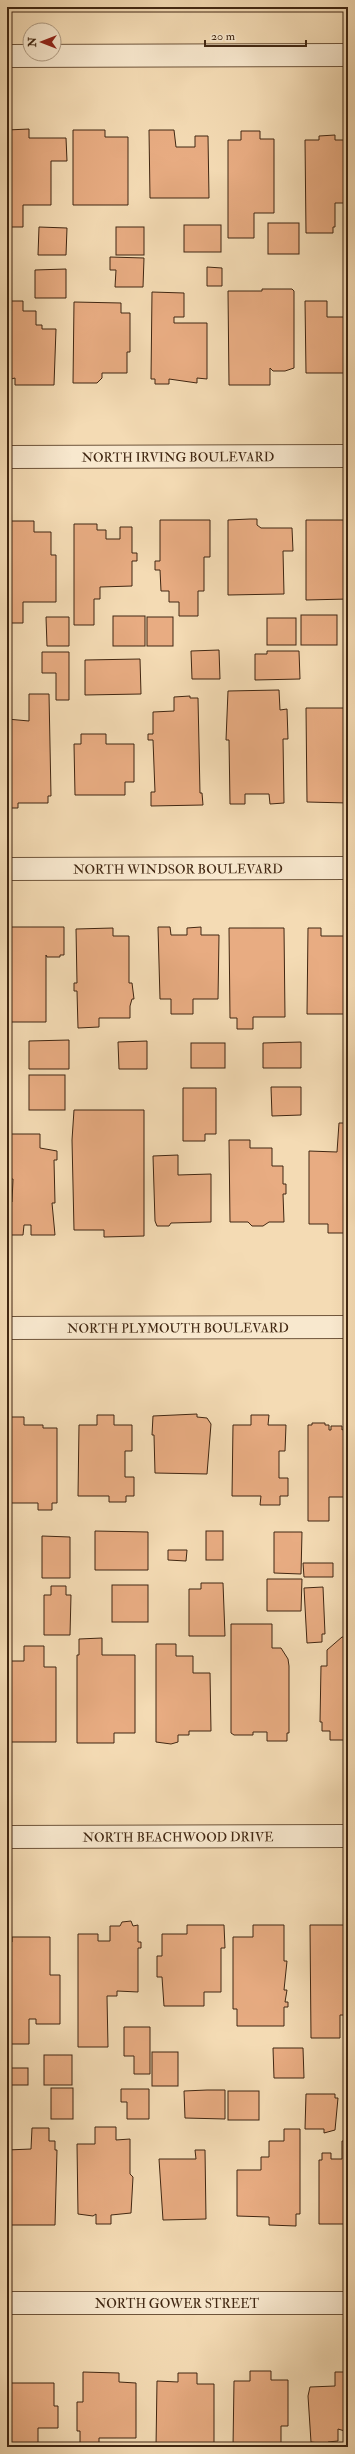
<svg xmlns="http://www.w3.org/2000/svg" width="355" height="2454" font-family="'IM FELL Double Pica',serif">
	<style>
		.building { fill: #e8ac82; stroke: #412712 }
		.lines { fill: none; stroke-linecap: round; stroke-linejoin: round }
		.minor-casing { stroke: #6e543a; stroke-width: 24 }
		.minor { stroke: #f8e8ce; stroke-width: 22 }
		.labels { text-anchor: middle; stroke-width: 3; stroke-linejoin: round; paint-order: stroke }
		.street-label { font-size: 13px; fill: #412712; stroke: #f8e8ce }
	</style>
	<rect width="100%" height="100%" fill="#f4dbb4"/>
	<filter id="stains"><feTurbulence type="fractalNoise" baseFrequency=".005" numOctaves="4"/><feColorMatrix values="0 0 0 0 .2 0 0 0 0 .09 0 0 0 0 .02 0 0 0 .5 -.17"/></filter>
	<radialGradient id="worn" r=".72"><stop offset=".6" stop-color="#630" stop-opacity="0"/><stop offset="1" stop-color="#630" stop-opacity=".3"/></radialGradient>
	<g class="building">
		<polygon points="29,129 29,138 66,138 67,161 51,161 51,205 23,205 23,227 7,227 7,130"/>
		<polygon points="73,130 105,130 105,137 128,137 128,205 73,205"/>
		<polygon points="149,130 174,130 176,147 195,147 195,136 208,136 209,198 150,198"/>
		<polygon points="241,131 260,131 260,139 274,139 274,213 254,213 254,238 228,238 228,140 241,140"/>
		<polygon points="335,135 335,140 348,140 348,203 335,203 335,227 333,227 333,233 306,233 305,140 319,140 319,136"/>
		<rect x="268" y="223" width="31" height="31"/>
		<rect x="184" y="225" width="37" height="27"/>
		<polygon points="39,227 67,228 66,255 38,255"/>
		<rect x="116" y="227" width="28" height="28"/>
		<polygon points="346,227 348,227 348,254 345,254"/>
		<polygon points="110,257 144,258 143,287 115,287 116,270 110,270"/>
		<polygon points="207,267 222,268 222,286 207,286"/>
		<polygon points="66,269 66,298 35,298 35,270"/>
		<polygon points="262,289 292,289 294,291 294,368 285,371 273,371 270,368 270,385 229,385 228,291 262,291"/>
		<polygon points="152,292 184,293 184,317 174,317 174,323 207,323 207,379 197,378 197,383 169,379 169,384 155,384 155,379 151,379"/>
		<polygon points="7,301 23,301 23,311 36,311 36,325 42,325 42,329 56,329 54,385 15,385 15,378 7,380"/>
		<polygon points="305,301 327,301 327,317 348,317 348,373 306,373"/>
		<polygon points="74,302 121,303 121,313 130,313 130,352 127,352 127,373 102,373 102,378 97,383 73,383"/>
		<polygon points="250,519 257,519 257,525 261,528 292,528 293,551 283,551 284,594 228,595 228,520"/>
		<polygon points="160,520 210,520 210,557 204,557 204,591 198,591 198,616 179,616 179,602 169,602 169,591 161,591 160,570 155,570 155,561 160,561"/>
		<polygon points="306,520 348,520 348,599 306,600"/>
		<polygon points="7,521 34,521 34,532 51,532 51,555 56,555 56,602 23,602 23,623 7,623"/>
		<polygon points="74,524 97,524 97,530 106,530 106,539 120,539 120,527 132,527 132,553 137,553 137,561 132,561 132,586 100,587 100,599 94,599 94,625 74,625"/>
		<rect x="301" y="615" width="36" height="30"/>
		<rect x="113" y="616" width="32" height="30"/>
		<polygon points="46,617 69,617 69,646 47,646"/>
		<rect x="147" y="617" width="26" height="29"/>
		<rect x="267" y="618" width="29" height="27"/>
		<polygon points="219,650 220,679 192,679 191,651"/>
		<polygon points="267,651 299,651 300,679 255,680 255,654 267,654"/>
		<rect x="344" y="651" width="4" height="30"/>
		<polygon points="42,652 69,652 69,700 56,700 56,673 42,673"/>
		<polygon points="140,659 141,694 85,695 85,660"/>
		<polygon points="279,690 280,710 287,709 288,739 283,739 284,803 270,804 269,794 245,794 245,804 230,804 229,740 226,740 228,691"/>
		<polygon points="29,694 49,694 51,796 48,796 48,803 18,803 18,808 7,808 7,719 29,721"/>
		<polygon points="190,696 190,698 198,698 200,793 202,793 203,805 151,806 151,792 155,792 153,740 148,740 148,734 153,734 153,712 174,711 174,697"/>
		<polygon points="306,708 348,708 348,803 307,802"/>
		<polygon points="81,734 106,734 106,744 134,744 134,782 125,782 125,795 75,795 74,744 81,744"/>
		<polygon points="7,927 64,927 64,955 60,955 60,957 47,957 46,955 46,1022 7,1022"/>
		<polygon points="158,927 170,927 171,935 187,935 187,928 201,927 201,935 219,935 218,999 193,999 193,1014 171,1014 171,999 160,999"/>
		<polygon points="113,928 113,936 129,936 129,983 132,983 134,999 132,999 130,1006 130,1018 99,1018 99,1027 78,1028 77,991 74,991 74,983 77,983 76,929"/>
		<polygon points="229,928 284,928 285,1017 253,1017 253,1029 237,1029 237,1018 230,1018"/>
		<polygon points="308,928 321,928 321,936 348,936 348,1014 307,1014"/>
		<polygon points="69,1040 69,1069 29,1069 29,1041"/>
		<polygon points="147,1041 147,1069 119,1069 118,1042"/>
		<polygon points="301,1042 301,1068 263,1068 263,1043"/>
		<rect x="191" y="1043" width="34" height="25"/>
		<rect x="29" y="1075" width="36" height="35"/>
		<polygon points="271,1087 301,1087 301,1115 272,1116"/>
		<polygon points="183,1088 216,1088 216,1134 205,1134 205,1141 183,1141"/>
		<polygon points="74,1110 144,1110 144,1236 104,1237 104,1230 74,1230 72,1140"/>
		<polygon points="339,1123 348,1123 348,1222 345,1222 345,1233 328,1233 328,1224 309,1224 309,1151 337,1152"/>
		<polygon points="7,1134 40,1134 40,1148 57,1151 57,1160 54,1160 55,1203 52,1203 55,1235 31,1235 31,1225 24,1225 23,1235 7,1235 7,1202 12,1202 13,1179 7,1179"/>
		<polygon points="229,1140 250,1140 250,1148 272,1148 272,1166 283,1166 283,1184 286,1184 286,1194 283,1194 284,1222 269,1222 263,1226 252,1226 248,1222 230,1222"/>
		<polygon points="178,1155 178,1175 211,1174 211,1222 171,1223 169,1226 157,1226 155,1221 153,1156"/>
		<polygon points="197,1414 197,1417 207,1418 211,1424 207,1474 155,1473 154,1435 152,1435 153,1416"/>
		<polygon points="97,1415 114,1415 114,1425 132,1425 132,1451 125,1451 125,1477 134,1477 134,1496 126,1496 126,1502 109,1502 109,1496 78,1496 79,1425 97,1425"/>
		<polygon points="251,1415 269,1415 268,1425 286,1425 285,1451 279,1451 279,1478 288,1478 288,1496 280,1496 280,1505 260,1505 261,1496 232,1496 233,1425 251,1425"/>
		<polygon points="7,1417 24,1417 24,1425 43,1425 43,1428 57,1428 57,1503 52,1503 52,1510 38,1510 38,1503 7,1503"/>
		<polygon points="312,1423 325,1423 325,1425 329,1425 329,1430 331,1430 331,1426 342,1426 342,1430 348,1427 348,1497 329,1497 329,1521 308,1521 308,1425 312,1425"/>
		<polygon points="95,1531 148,1532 148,1570 95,1570"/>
		<rect x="206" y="1531" width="17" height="29"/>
		<polygon points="274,1532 302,1532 301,1574 274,1573"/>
		<polygon points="42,1536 70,1537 70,1578 42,1578"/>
		<polygon points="168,1550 187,1550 186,1561 168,1560"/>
		<polygon points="303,1563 333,1563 333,1577 304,1577"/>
		<polygon points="267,1579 302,1579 301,1611 267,1611"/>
		<polygon points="201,1583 223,1583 225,1636 189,1636 189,1589 201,1589"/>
		<rect x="112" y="1585" width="36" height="37"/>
		<polygon points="51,1586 66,1586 66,1595 71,1595 70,1635 44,1635 44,1595 51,1595"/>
		<polygon points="323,1587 325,1634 322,1634 322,1642 307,1643 304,1588"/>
		<polygon points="231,1624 272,1624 272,1648 281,1648 288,1659 289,1666 289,1733 287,1733 287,1741 267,1741 267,1732 253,1732 253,1735 234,1735 231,1733"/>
		<polygon points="342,1637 348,1637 348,1740 330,1740 330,1731 322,1731 322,1722 320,1722 321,1666 327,1666 327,1650"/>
		<polygon points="102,1638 102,1655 135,1655 135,1733 114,1733 114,1743 77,1743 77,1655 79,1655 79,1639"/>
		<polygon points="156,1644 176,1644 176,1656 193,1656 193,1673 210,1673 211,1731 189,1731 189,1735 178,1735 178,1742 171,1744 156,1742"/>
		<polygon points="24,1646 44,1646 44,1667 56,1667 56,1742 7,1742 7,1661 24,1661"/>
		<polygon points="131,1921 133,1926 138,1925 138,1942 141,1942 141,1948 138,1948 138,1992 117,1991 117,1996 107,1996 108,2047 78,2047 78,1934 98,1934 98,1941 110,1941 110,1926 120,1926 122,1922"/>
		<polygon points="187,1925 224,1925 225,1948 221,1948 221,1992 204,1992 204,2006 164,2006 162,1977 157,1977 157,1956 162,1956 162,1934 187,1934"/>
		<polygon points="253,1925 284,1925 284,1961 287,1961 284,1990 287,1990 285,2002 288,2002 288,2007 284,2007 284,2026 237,2026 237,2009 233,2009 233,1937 253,1937"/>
		<polygon points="310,1925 348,1925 348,2015 340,2015 340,2038 311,2038"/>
		<polygon points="12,1937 50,1937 50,1975 60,1975 60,2024 36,2024 36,2019 29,2019 29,2044 7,2044 7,1942 12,1942"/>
		<polygon points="124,2027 150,2027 150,2074 134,2074 134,2056 124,2056"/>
		<polygon points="273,2048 303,2048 304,2078 274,2078"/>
		<rect x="152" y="2052" width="26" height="34"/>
		<rect x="44" y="2055" width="28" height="30"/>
		<rect x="7" y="2068" width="21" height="17"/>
		<rect x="51" y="2088" width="22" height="31"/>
		<polygon points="121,2089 149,2089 149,2119 127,2119 127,2102 121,2102"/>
		<polygon points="207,2090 225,2090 225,2119 185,2118 184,2091"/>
		<rect x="228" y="2091" width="31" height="29"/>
		<polygon points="306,2094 335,2094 335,2098 338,2098 335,2130 324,2133 324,2129 305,2129"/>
		<polygon points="95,2127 116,2127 116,2140 130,2139 130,2174 133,2177 131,2213 111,2215 111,2224 96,2224 96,2214 93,2216 78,2214 77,2144 95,2144"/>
		<polygon points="32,2128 49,2128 49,2141 55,2141 55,2150 57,2150 55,2225 7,2225 7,2150 31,2149"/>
		<polygon points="284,2129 300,2129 300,2214 296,2214 296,2226 269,2225 269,2217 237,2216 237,2170 261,2170 261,2157 269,2157 269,2141 284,2141"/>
		<polygon points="342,2141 348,2141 348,2224 319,2224 319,2160 322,2160 322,2153 331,2153 331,2159 342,2159"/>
		<polygon points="195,2150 205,2150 206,2219 163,2220 159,2159 196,2159"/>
		<polygon points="250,2371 271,2371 271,2380 288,2380 288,2426 281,2426 281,2447 233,2447 234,2381 250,2381"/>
		<polygon points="83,2372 119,2373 119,2382 136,2383 136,2438 99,2438 99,2447 80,2447 80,2431 77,2431 77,2402 83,2402"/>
		<polygon points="335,2372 348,2372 348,2432 338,2429 338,2441 328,2442 327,2444 311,2442 308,2396 310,2387 335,2386"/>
		<polygon points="178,2373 197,2373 197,2384 214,2384 214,2447 156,2447 157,2381 178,2382"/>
		<polygon points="7,2383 54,2383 54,2406 58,2406 58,2428 38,2428 38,2447 7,2447"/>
	</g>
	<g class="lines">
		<defs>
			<g id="minor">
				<polyline points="7,56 348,55"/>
				<path id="s1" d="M 7,457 L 348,456"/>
				<path id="s2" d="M 7,869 L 348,868"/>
				<path id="s3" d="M 7,1328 L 348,1327"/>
				<path id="s4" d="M 7,1837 L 348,1836"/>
				<path id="s5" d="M 7,2303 L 348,2303"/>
			</g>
		</defs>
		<use href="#minor" class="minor-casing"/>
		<use href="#minor" class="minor"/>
	</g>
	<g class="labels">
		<g class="street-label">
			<text dy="5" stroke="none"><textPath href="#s1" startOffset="171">NORTH IRVING BOULEVARD</textPath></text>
			<text dy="5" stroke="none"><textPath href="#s2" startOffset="171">NORTH WINDSOR BOULEVARD</textPath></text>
			<text dy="5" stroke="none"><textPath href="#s3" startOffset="171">NORTH PLYMOUTH BOULEVARD</textPath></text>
			<text dy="5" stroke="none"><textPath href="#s4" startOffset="171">NORTH BEACHWOOD DRIVE</textPath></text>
			<text dy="5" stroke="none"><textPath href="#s5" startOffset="170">NORTH GOWER STREET</textPath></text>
		</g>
	</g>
	<rect width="355" height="2454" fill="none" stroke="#f4dbb4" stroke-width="24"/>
	<rect x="8" y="8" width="339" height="2438" fill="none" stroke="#412712" stroke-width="2"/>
	<rect x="12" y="12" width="331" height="2430" fill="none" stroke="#412712"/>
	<g transform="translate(42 42) rotate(270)"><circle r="19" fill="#f8e8ce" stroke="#af9b83"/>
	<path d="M0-3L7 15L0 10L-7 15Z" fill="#8f2418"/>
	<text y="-6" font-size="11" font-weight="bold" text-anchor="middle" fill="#412712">N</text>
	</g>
	<path d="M205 40v6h101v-6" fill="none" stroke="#412712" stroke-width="2"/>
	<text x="211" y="40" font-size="12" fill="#412712" stroke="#f8e8ce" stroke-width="3" paint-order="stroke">20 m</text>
	<rect width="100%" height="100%" filter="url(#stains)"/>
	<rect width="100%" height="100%" fill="url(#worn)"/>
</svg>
